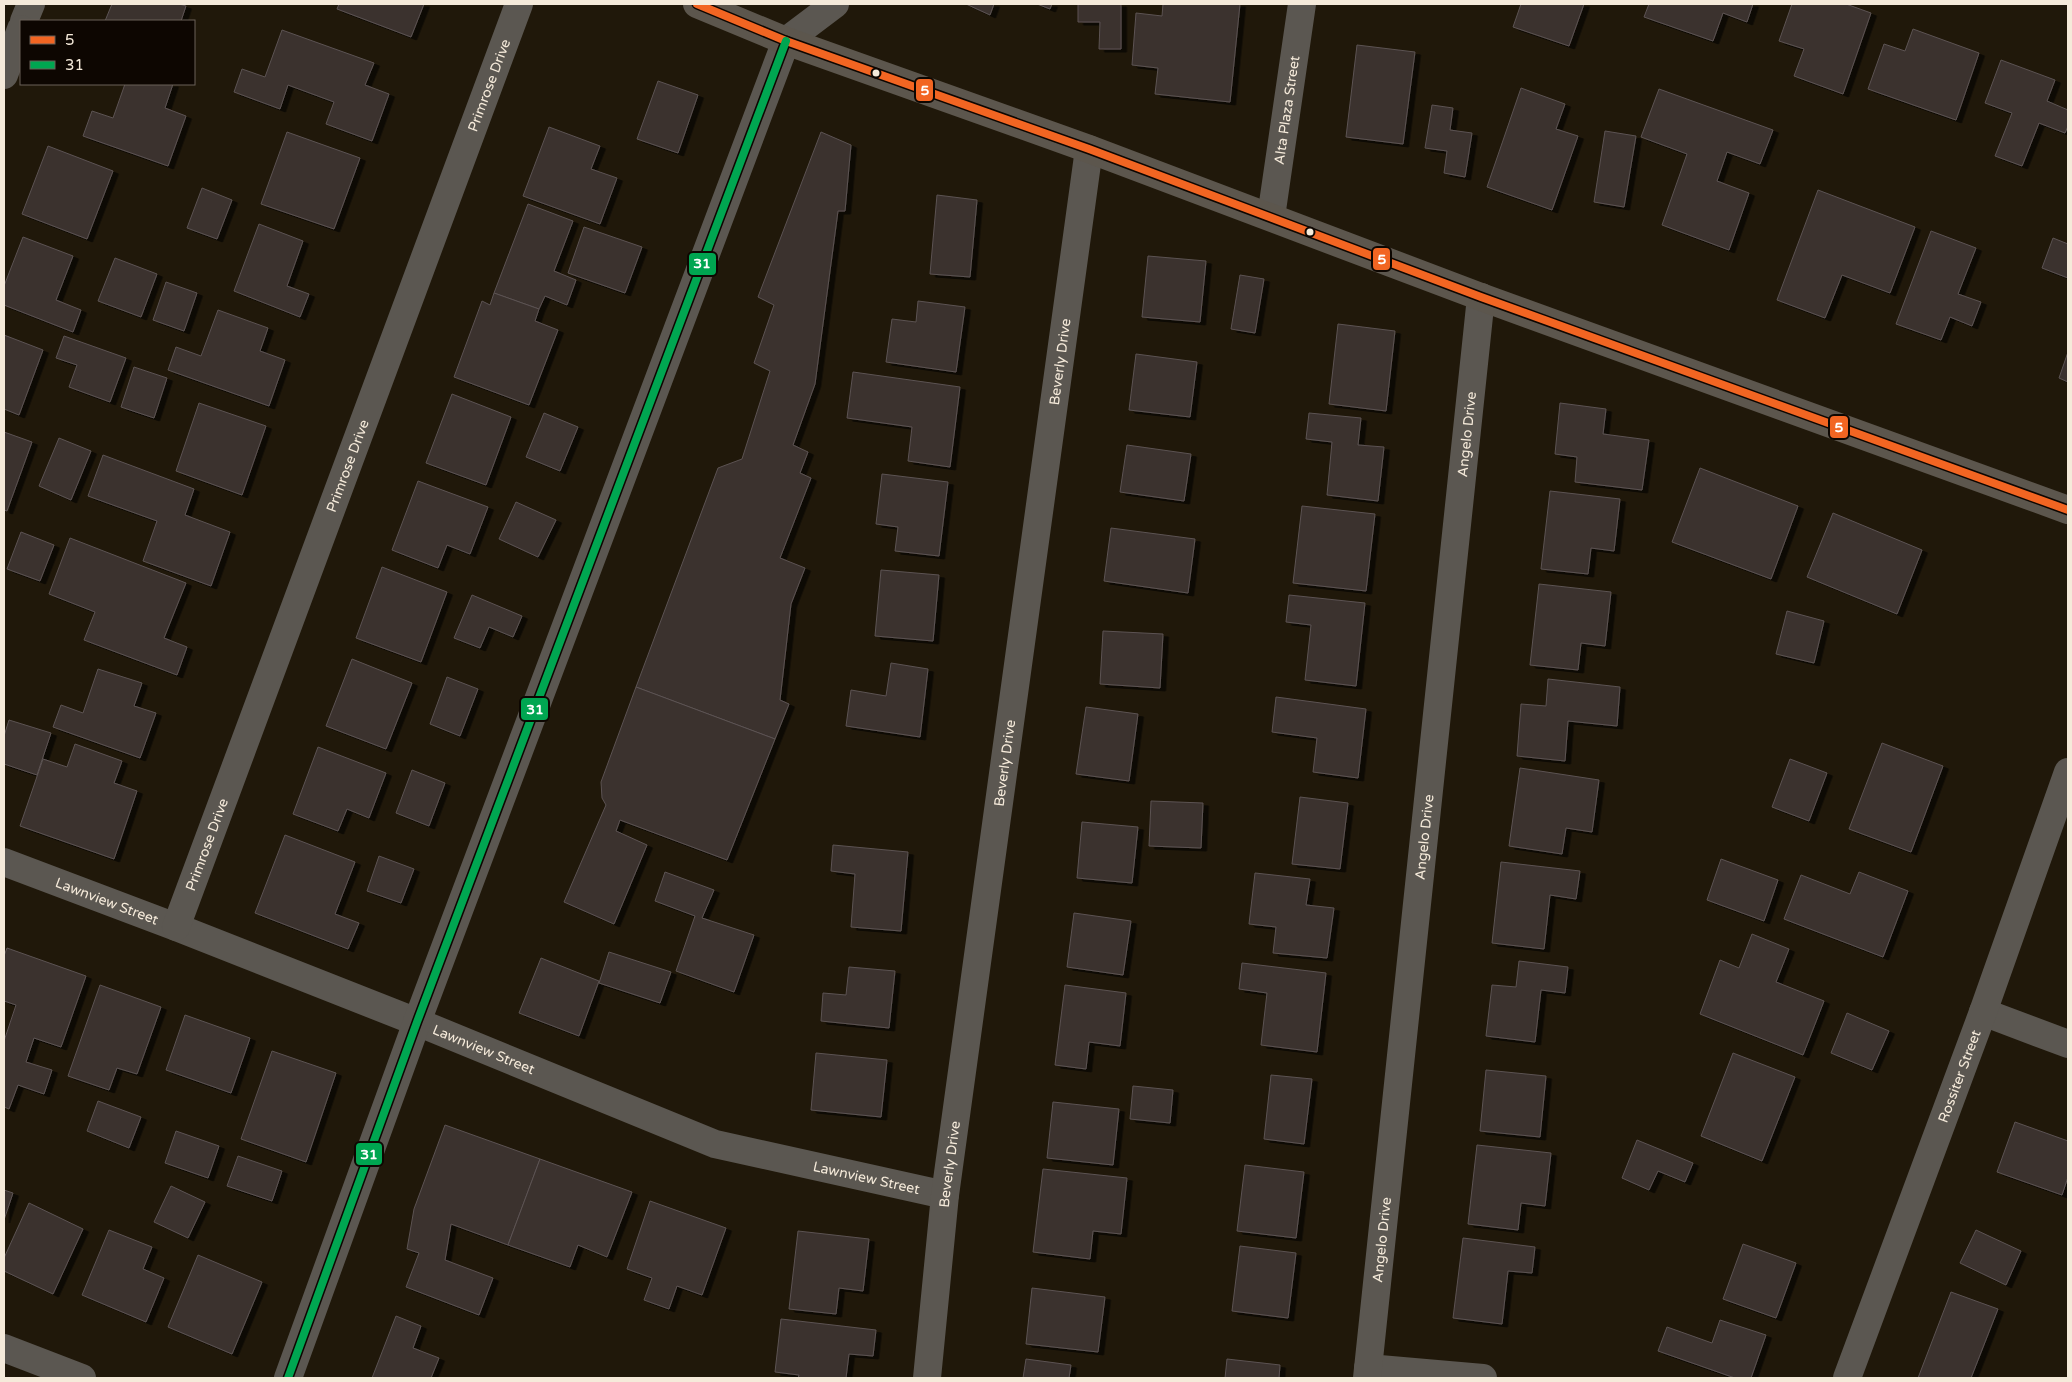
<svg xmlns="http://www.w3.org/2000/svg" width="2072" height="1382" font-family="'Varela Round',sans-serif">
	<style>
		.building { fill: #3a312f; stroke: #5c5352; filter: url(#shadow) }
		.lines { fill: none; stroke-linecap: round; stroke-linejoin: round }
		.minor { stroke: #5b5751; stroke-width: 28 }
		.major { stroke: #5c564d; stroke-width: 28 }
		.bus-1-casing { stroke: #0d0601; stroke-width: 11 }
		.bus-2-casing { stroke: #0d0601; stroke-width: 11 }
		.bus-1 { stroke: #f26522; stroke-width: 8 }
		.bus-2 { stroke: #00a651; stroke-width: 8 }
		.bus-dot { fill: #f5eada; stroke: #0d0601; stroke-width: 2 }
		.labels { text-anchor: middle; stroke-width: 4.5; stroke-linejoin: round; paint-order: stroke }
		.street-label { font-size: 14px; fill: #f5eada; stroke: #0d0601 }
		.line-badge { stroke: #0d0601; stroke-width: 2 }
		.badge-label { font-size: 14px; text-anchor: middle; font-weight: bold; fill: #fff }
	</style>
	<defs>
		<filter id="shadow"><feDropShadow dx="5.5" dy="3" stdDeviation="0" flood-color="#0009"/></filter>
	</defs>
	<rect width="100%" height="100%" fill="#20180a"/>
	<g class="building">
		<polygon points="112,4 179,4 186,6 181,21 105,21"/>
		<polygon points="339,4 424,4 411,37 337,9"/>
		<polygon points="966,4 994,4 990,15"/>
		<polygon points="1037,4 1052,4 1050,9"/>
		<polygon points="1078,4 1121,4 1121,49 1099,49 1100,22 1078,22"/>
		<polygon points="1163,4 1240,4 1230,102 1155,94 1158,68 1132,65 1136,13 1162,16"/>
		<polygon points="1521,4 1584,4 1569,46 1513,27"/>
		<polygon points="1649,4 1753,4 1747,22 1723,13 1713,41 1644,17"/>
		<polygon points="1792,4 1846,4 1871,13 1843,94 1794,76 1804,49 1779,41"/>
		<polygon points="1913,29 1979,53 1956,120 1868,89 1884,44 1905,51"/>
		<polygon points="282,30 374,63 365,85 389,94 372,141 326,124 334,102 288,85 280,109 234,92 242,69 265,77"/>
		<polygon points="1357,45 1415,52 1403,144 1346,137"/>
		<polygon points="2001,60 2055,80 2047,101 2068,110 2068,126 2065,133 2039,123 2022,166 1995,156 2012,113 1985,103"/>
		<polygon points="658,81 698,95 678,153 637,139"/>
		<polygon points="125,84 173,84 165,108 186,116 168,166 83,136 92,111 113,118"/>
		<polygon points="1521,88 1565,104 1556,129 1578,136 1552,210 1487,187"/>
		<polygon points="1659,89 1773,130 1760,164 1727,152 1717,181 1749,193 1729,250 1662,225 1687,154 1641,137"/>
		<polygon points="1432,105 1453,108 1450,130 1472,133 1465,177 1444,173 1447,151 1425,148"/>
		<polygon points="549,127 600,146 591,169 617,178 600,224 523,196"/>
		<polygon points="1605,131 1636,136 1624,207 1594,202"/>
		<polygon points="287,132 360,158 334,229 261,204"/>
		<polygon points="821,132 851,145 845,211 838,211 815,384 793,445 808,452 800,473 811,478 780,558 805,568 791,604 780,700 789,704 775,739 636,687 718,468 742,459 770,371 754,363 774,305 758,297"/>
		<polygon points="48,146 113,171 87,239 22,214"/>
		<polygon points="202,188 232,200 217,239 187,228"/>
		<polygon points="1818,190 1915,227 1890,293 1842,275 1825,318 1777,300"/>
		<polygon points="937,195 977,200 970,277 930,274"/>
		<polygon points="528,204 573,221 554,271 576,280 567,305 545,296 539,309 494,293"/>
		<polygon points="259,224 303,241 287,286 309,294 300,317 234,291"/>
		<polygon points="584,227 642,247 625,293 568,273"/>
		<polygon points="1931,231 1976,248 1958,294 1981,302 1972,326 1950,317 1941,340 1896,324"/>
		<polygon points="23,237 73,256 56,300 81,310 73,332 4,305 4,286"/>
		<polygon points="2053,238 2068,244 2068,278 2042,268"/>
		<polygon points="1148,256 1206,261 1200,322 1142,317"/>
		<polygon points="115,258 157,274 141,317 98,301"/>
		<polygon points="1240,275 1264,279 1255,333 1231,329"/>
		<polygon points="166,282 197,293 184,331 153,320"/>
		<polygon points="494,293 539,309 535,321 558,330 529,405 454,377 482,301 490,305"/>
		<polygon points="918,301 965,307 956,372 886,362 892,319 916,322"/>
		<polygon points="218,310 268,328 260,351 285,360 269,406 168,370 176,347 201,356"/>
		<polygon points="1338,324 1395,331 1386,411 1329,404"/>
		<polygon points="4,335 43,350 19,415 4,409"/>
		<polygon points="64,336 126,358 110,402 69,387 77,365 56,358"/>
		<polygon points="2068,352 2068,382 2059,378"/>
		<polygon points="1136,354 1197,362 1190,417 1129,410"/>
		<polygon points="134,367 167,378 154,418 121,407"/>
		<polygon points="853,372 960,387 950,467 908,461 912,427 847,418"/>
		<polygon points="452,394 511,417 486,485 426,463"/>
		<polygon points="199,403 266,426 242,495 176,471"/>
		<polygon points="1560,403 1606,409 1603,434 1649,440 1642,490 1575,482 1577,457 1555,454"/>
		<polygon points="544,413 578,427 560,471 526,457"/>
		<polygon points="1309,413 1361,418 1358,445 1384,447 1378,501 1327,495 1332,442 1306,439"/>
		<polygon points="4,432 32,442 7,511 4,510"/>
		<polygon points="59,438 91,451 71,500 39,486"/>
		<polygon points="1127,445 1191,454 1184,501 1120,492"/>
		<polygon points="103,455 194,489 185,515 230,532 211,586 143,561 157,521 88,496"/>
		<polygon points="1700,468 1798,506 1771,579 1672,542"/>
		<polygon points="882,474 948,482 939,556 895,551 898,527 876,524"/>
		<polygon points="418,481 488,507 470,554 447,545 438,568 392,550"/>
		<polygon points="1550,491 1620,499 1614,551 1591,548 1588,574 1541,569"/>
		<polygon points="516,502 556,520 538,557 499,539"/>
		<polygon points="1302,506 1375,514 1366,591 1293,583"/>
		<polygon points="1833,513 1922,550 1897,614 1807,577"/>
		<polygon points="1111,528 1195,539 1188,593 1104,581"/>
		<polygon points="21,532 54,545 40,581 7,569"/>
		<polygon points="70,538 186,583 164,638 187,647 177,675 84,640 95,612 49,594"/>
		<polygon points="382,567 447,592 421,662 356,638"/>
		<polygon points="881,570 939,575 933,641 875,636"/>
		<polygon points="1539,584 1611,592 1605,646 1581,643 1578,670 1530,665"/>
		<polygon points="472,595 522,616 513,637 489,627 480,648 454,638"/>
		<polygon points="1289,595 1365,603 1356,686 1305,680 1311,625 1286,622"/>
		<polygon points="1787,611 1824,621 1814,663 1776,654"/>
		<polygon points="1103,631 1163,634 1160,688 1100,684"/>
		<polygon points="352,659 412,683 386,749 326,726"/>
		<polygon points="891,663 928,669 920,737 846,726 851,690 886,696"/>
		<polygon points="98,669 142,683 134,706 156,713 140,758 53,727 61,705 83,713"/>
		<polygon points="447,677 478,689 460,736 430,724"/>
		<polygon points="1548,679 1620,687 1617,726 1568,721 1565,761 1517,756 1521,704 1546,706"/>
		<polygon points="636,687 775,739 727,860 620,820 616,831 647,845 614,924 564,902 606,805 602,798 601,782"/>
		<polygon points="1276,697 1366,709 1358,778 1313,772 1317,738 1272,732"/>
		<polygon points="1086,707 1138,714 1129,781 1076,774"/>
		<polygon points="9,720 51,733 37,775 4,764 4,736"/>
		<polygon points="1882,743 1943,766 1911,852 1849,829"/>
		<polygon points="75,744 122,761 114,783 137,791 114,859 20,826 43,759 67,767"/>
		<polygon points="318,747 386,773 369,818 347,809 338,831 293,814"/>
		<polygon points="1790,759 1827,773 1809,821 1772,807"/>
		<polygon points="1520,768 1599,780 1592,832 1566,828 1562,854 1509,846"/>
		<polygon points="412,770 445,783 429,826 396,813"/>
		<polygon points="1300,797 1348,803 1340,869 1292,864"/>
		<polygon points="1151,801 1203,803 1201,848 1149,846"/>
		<polygon points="1082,822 1138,827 1132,883 1077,878"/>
		<polygon points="285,835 355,862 335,914 359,923 348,949 255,913"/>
		<polygon points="833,845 908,852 901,931 851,927 855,874 831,871"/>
		<polygon points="379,856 414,869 401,903 367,891"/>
		<polygon points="1721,859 1778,880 1764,921 1707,900"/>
		<polygon points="1501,862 1580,871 1576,899 1550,895 1544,949 1492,943"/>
		<polygon points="665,872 714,890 702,918 754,935 734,992 676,971 695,916 655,901"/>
		<polygon points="1859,872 1908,891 1883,957 1784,919 1801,875 1850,894"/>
		<polygon points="1255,873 1310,879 1306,905 1334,908 1327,958 1273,953 1276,927 1249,924"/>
		<polygon points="1074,913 1131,921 1123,975 1067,967"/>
		<polygon points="1752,934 1789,949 1776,982 1824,1001 1803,1055 1700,1014 1720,960 1739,968"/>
		<polygon points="7,948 86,976 61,1047 34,1038 26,1062 52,1070 44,1094 18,1085 9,1109 4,1107 4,1041 16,1005 4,1001 4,956"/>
		<polygon points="609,952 671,972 660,1003 599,983"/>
		<polygon points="541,958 599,981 579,1036 519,1013"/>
		<polygon points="1519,961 1568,967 1565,993 1541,990 1535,1042 1486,1036 1492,985 1516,987"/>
		<polygon points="1242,963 1326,973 1317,1052 1261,1045 1267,993 1239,989"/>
		<polygon points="849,967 895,971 889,1028 821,1021 823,993 846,995"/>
		<polygon points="100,985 161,1007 137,1074 117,1068 109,1090 68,1076"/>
		<polygon points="1065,985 1126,993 1120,1046 1089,1042 1086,1069 1055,1065"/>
		<polygon points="1847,1013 1889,1031 1872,1070 1831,1053"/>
		<polygon points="185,1015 250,1038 231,1093 166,1070"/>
		<polygon points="272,1051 336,1073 306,1162 241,1139"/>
		<polygon points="816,1053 887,1060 881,1117 811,1110"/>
		<polygon points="1733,1053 1795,1077 1762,1161 1701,1136"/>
		<polygon points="1486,1070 1546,1076 1540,1137 1480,1131"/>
		<polygon points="1271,1075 1312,1079 1304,1144 1264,1139"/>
		<polygon points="1133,1086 1173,1090 1170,1123 1130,1119"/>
		<polygon points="98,1101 141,1117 129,1148 87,1131"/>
		<polygon points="1053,1102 1119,1109 1113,1165 1047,1158"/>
		<polygon points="2015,1122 2068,1141 2068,1177 2062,1195 1997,1172"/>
		<polygon points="445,1125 540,1159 508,1245 451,1224 445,1260 493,1278 479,1315 406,1287 419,1253 407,1249 414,1209"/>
		<polygon points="176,1131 219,1146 208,1178 165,1163"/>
		<polygon points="1637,1140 1693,1163 1685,1182 1658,1171 1649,1190 1622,1178"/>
		<polygon points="1477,1145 1551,1153 1545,1206 1521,1203 1518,1230 1468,1224"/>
		<polygon points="238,1156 282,1171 272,1201 227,1186"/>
		<polygon points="540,1159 632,1192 607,1257 578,1245 570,1267 508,1245"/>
		<polygon points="1245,1165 1304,1172 1296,1238 1237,1231"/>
		<polygon points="1043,1169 1127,1178 1121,1234 1093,1231 1090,1259 1033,1252"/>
		<polygon points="171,1186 205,1202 188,1238 154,1222"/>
		<polygon points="4,1190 13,1193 4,1220"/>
		<polygon points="650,1201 726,1228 702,1295 677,1286 669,1309 644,1300 652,1278 627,1269"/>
		<polygon points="29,1203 83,1229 53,1294 4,1271 4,1258"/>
		<polygon points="109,1230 152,1247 143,1269 164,1278 146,1322 82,1295"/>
		<polygon points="1976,1230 2021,1251 2006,1285 1960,1263"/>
		<polygon points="798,1231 869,1239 863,1291 839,1288 836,1314 789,1309"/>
		<polygon points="1463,1238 1535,1247 1532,1273 1508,1271 1502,1324 1453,1318"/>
		<polygon points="1743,1244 1796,1263 1776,1318 1723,1299"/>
		<polygon points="1240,1246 1296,1253 1288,1318 1232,1311"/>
		<polygon points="198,1255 262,1282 232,1354 168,1327"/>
		<polygon points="1032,1288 1105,1297 1098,1352 1026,1344"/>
		<polygon points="1951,1292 1998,1309 1971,1378 1918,1378"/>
		<polygon points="396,1316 421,1326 413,1348 439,1358 431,1378 372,1378"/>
		<polygon points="781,1319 876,1330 873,1356 849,1354 846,1378 798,1378 799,1375 775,1372"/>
		<polygon points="1720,1320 1766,1335 1751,1378 1735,1378 1658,1351 1667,1327 1712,1343"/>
		<polygon points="1026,1359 1071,1365 1069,1378 1023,1378"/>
		<polygon points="1227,1359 1280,1365 1279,1378 1225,1378"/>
	</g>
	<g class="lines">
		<g class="minor">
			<polyline points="24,21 31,4"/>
			<polyline points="4,75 21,29"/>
			<path id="s1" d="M 1271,217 L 1302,4"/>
			<path id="s2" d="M 4,862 L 176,927 L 417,1022 L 715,1144 L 945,1195"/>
			<path id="s3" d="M 176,927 L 519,4"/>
			<polyline points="1983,1012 2068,1044"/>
			<polyline points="4,1348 82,1378"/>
			<polyline points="1368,1368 1483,1378"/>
			<polyline points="288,1378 417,1022 786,41 835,4"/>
			<path id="s4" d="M 927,1378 L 945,1195 L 1089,149"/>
			<path id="s5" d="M 1367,1378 L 1481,297"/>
			<path id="s6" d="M 1847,1378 L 1983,1012 L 2068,772"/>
		</g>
		<polyline class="major" points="697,4 786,41 1089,149 1481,297 2068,510"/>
		<defs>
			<polyline id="bus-1" points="697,4 786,41 1089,149 1481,297 2068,510"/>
			<polyline id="bus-2" points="288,1378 417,1022 786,41"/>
		</defs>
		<use href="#bus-1" class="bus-1-casing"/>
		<use href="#bus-2" class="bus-2-casing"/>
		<use href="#bus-1" class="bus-1"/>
		<use href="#bus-2" class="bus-2"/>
	</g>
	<g class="bus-dot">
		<circle cx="876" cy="73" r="4.5"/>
		<circle cx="1310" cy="232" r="4.5"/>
	</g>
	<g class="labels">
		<g class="street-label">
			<text dy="5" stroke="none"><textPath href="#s3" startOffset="898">Primrose Drive</textPath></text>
			<text dy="5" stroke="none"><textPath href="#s1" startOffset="108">Alta Plaza Street</textPath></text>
			<text dy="5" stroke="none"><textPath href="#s4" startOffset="1025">Beverly Drive</textPath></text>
			<text dy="5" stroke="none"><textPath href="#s5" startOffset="949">Angelo Drive</textPath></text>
			<text dy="5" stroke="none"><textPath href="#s3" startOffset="492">Primrose Drive</textPath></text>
			<text dy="5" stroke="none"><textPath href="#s4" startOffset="620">Beverly Drive</textPath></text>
			<text dy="5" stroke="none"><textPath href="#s5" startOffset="544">Angelo Drive</textPath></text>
			<text dy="5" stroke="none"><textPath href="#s3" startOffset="88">Primrose Drive</textPath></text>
			<text dy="5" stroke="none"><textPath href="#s2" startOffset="110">Lawnview Street</textPath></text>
			<text dy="5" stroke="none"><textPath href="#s2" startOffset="515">Lawnview Street</textPath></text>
			<text dy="5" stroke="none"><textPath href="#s6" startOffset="322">Rossiter Street</textPath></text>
			<text dy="5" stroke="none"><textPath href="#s4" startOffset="215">Beverly Drive</textPath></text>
			<text dy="5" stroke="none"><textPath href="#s2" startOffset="920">Lawnview Street</textPath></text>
			<text dy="5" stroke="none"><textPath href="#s5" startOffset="139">Angelo Drive</textPath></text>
		</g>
	</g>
	<g class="line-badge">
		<rect x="915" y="78" width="19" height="24" rx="5" fill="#f26522"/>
		<rect x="1372" y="247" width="19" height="24" rx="5" fill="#f26522"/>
		<rect x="688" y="252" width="29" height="24" rx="5" fill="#00a651"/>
		<rect x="1829" y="415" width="20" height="24" rx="5" fill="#f26522"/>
		<rect x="520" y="697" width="29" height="24" rx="5" fill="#00a651"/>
		<rect x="355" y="1142" width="28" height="24" rx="5" fill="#00a651"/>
	</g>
	<g class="badge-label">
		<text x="925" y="95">5</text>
		<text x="1382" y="264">5</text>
		<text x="702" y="268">31</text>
		<text x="1839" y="432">5</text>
		<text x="535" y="714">31</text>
		<text x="369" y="1159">31</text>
	</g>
	<rect width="2072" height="1382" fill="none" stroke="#f5eada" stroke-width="10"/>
	<rect x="20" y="20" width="175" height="65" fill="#0d0601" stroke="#6a6158"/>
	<rect x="30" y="36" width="25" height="8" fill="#f26522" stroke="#6a6158"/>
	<text x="65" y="45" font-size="15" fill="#f5eada">5</text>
	<rect x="30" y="61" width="25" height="8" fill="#00a651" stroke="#6a6158"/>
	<text x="65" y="70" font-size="15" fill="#f5eada">31</text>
</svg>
